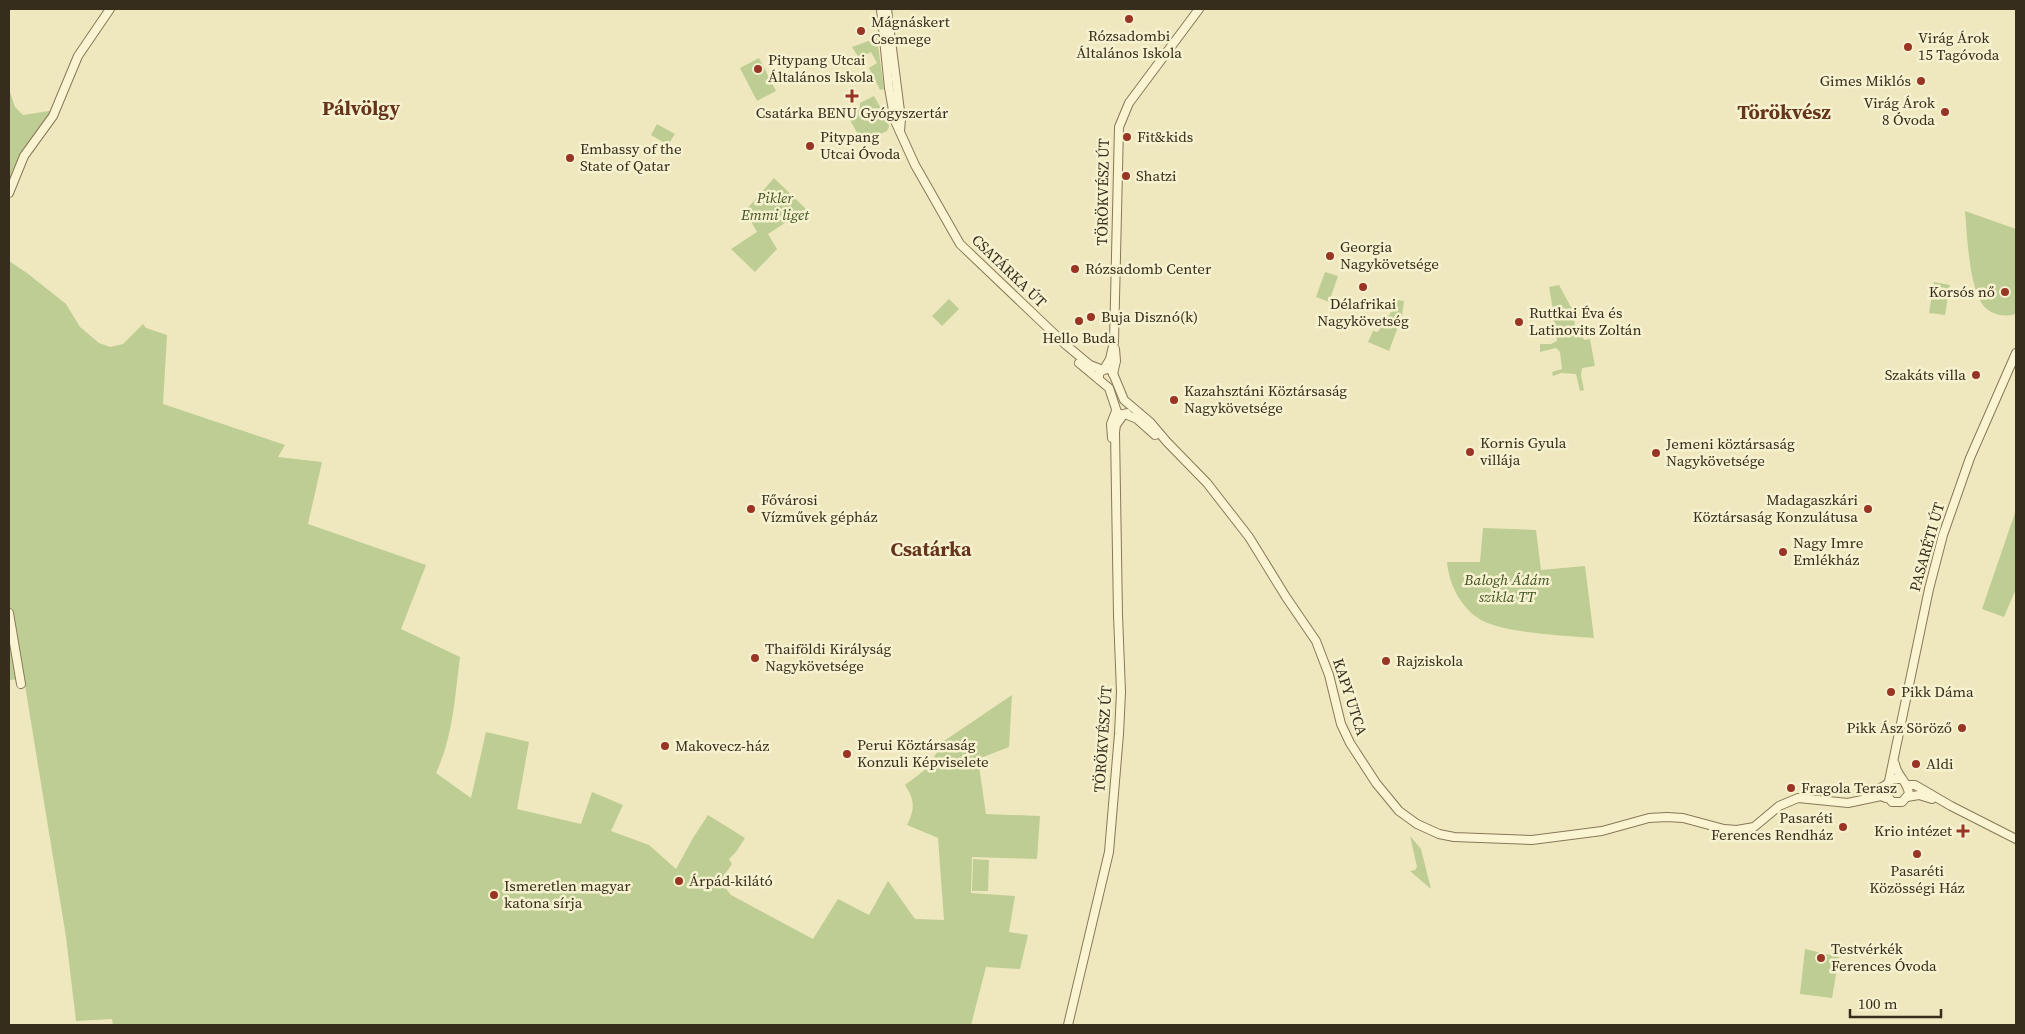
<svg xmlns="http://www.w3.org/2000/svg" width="2025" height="1034" font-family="'Source Serif 4',serif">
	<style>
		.green { fill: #becd93 }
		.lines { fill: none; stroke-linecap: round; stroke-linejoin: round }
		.tertiary-casing { stroke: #887857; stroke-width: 10 }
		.tertiary { stroke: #faf4d2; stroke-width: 8 }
		.poi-dot { fill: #993525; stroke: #f6f1cf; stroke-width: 2 }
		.labels { text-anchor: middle; stroke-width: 5; stroke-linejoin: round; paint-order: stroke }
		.poi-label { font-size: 15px; fill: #372d1c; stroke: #f6f1cf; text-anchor: start }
		.street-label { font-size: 15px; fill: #372d1c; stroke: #f6f1cf }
		.park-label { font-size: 15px; font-style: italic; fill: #405422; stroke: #f6f1cf }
		.district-label { font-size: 20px; font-weight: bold; fill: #65341a; stroke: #f6f1cf }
	</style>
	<rect width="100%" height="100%" fill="#efe8bf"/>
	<g class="green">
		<polygon points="877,38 884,89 880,90 869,68 877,63 871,52 859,58 852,47"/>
		<polygon points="759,58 776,91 757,101 740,68"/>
		<polygon points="9,89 15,107 23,115 56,110 32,143 9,193"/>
		<polygon points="874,96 888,121 889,127 887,131 862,142 848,116 851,111 860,107 860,103"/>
		<polygon points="657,124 675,134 668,145 651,135"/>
		<polygon points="774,178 806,209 768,234 777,249 755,272 731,249 757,232 745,211"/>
		<path d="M 1965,211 L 2016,229 L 2015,314 C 2003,318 1988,314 1981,302 C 1969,282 1967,235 1965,211 Z"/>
		<path d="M 9,261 L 27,273 L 66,304 L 80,327 L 99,343 L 110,347 L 123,344 L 143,324 L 146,328 L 167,335 L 163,404 L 285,445 L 278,457 L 322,462 L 308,524 L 426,565 L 401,629 L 460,657 C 455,696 453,737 436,773 L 471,798 L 486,732 L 529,742 L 517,809 L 581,824 L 592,792 L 623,805 L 611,831 L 649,845 L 676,869 L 693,838 L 708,815 L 745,838 L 736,852 L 729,859 L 732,864 L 720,881 L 731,895 L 813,939 L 838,899 L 869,915 L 888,881 L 915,919 L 944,920 L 938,838 L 907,825 C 915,809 915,800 905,785 L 930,766 L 941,743 L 1012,695 L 1009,747 L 978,759 L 986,814 L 1040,816 L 1037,859 L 972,857 L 971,893 L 1015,896 L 1009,932 L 1028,935 L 1020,969 L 986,967 L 971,1025 L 113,1025 L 112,1019 L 76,1021 L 66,937 L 24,679 L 9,680 Z"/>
		<polygon points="1325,272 1338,276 1329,302 1316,297"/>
		<polygon points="1934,282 1950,285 1945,315 1929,313"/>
		<polygon points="1559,285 1572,309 1577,311 1574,316 1575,328 1573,334 1583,337 1584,340 1590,339 1595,366 1582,368 1581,375 1584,390 1580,391 1576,374 1561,373 1553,376 1552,372 1562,369 1560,352 1556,348 1540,352 1540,344 1551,344 1557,341 1556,325 1551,316 1530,321 1529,316 1549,313 1553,310 1549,287"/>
		<polygon points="949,299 959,309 942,326 932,316"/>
		<path d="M 1398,300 L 1404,301 L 1402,316 L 1389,351 L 1368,342 L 1373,331 L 1378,332 C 1384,321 1394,310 1398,300 Z"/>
		<polygon points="2016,510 2016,592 2015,591 2004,617 1982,609"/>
		<path d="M 1483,528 L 1536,530 L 1541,570 L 1585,566 L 1594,638 C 1566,636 1504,633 1481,620 C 1461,608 1449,585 1447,562 L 1480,562 Z"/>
		<polygon points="1410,836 1421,849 1431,889 1410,871 1415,870 1417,867"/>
		<polygon points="973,859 989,860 988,891 972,891"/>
		<polygon points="1805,949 1839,957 1832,998 1800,994"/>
	</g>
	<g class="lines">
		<defs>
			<g id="tertiary">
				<polyline points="881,9 889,88 895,121 915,165 960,244 1066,345 1090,365 1103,370"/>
				<polyline points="887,9 901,119 900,131"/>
				<polyline points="9,193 24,156 53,116 78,56 110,9"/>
				<polyline points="1079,363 1109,388 1117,412 1121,415 1127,413"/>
				<polyline points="1104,369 1110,359 1114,342 1119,127 1129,103 1199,9"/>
				<polyline points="1113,374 1116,361 1115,349"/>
				<polyline points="1099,379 1099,374 1102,370 1108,369 1112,371 1124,400 1150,422 1167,442 1207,483 1249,537 1286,597 1316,641 1329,675 1341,724 1350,743 1376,783 1399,811 1417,824 1439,834 1454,837 1532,840 1602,831 1649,818 1667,817 1683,818 1724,829 1737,830 1754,827 1779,806 1798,798 1848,803 1881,796 1886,798"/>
				<polyline points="1125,414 1137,419 1155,435"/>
				<polyline points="1112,438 1111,424 1116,411"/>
				<polyline points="9,613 21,684"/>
				<path d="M 1895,764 C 1897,777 1908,781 1909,794 L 1902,802 L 1892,802 L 1885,793 L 1886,785 L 1892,779 L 1902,779"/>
				<polyline points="1889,781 1929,589 1943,535 1970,458 2016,353"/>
				<polyline points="1908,785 1915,785 1951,806 2016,839"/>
				<polyline points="1866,796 1886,785"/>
				<polyline points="1907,797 1919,795 1932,799"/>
				<polyline points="1068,1025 1109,852 1119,734 1121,692 1118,615 1115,432 1116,425 1124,414"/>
			</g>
		</defs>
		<use href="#tertiary" class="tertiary-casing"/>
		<use href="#tertiary" class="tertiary"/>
	</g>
	<g class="poi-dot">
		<circle cx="1129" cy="19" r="5"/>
		<circle cx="861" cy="31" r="5"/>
		<circle cx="1908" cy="47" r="5"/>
		<circle cx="758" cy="69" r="5"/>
		<circle cx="1921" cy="81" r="5"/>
		<path d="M849.5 88.5h5v5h5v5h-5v5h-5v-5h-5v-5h5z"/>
		<circle cx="1945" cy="112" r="5"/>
		<circle cx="1127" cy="137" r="5"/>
		<circle cx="810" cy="146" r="5"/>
		<circle cx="570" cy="158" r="5"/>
		<circle cx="1126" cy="176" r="5"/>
		<circle cx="1330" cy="256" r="5"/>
		<circle cx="1075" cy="269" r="5"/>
		<circle cx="1363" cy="287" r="5"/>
		<circle cx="2005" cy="292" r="5"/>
		<circle cx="1091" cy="317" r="5"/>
		<circle cx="1079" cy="321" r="5"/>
		<circle cx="1519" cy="322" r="5"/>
		<circle cx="1976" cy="375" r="5"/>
		<circle cx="1174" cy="400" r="5"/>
		<circle cx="1470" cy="452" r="5"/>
		<circle cx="1656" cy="453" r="5"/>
		<circle cx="751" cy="509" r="5"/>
		<circle cx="1868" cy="509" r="5"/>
		<circle cx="1783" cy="552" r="5"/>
		<circle cx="755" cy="658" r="5"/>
		<circle cx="1386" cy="661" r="5"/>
		<circle cx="1891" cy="692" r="5"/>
		<circle cx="1962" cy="728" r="5"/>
		<circle cx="665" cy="746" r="5"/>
		<circle cx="847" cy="754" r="5"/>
		<circle cx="1916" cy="764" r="5"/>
		<circle cx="1791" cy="788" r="5"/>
		<circle cx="1843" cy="827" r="5"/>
		<path d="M1960.5 823.5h5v5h5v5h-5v5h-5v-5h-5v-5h5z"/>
		<circle cx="1917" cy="854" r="5"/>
		<circle cx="679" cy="881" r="5"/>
		<circle cx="494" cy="895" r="5"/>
		<circle cx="1821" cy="958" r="5"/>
	</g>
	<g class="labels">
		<g class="poi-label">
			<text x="871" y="27">Mágnáskert<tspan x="871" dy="17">Csemege</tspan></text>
			<text x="1129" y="41" text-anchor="middle">Rózsadombi<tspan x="1129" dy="17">Általános Iskola</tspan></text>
			<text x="1918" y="43">Virág Árok<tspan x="1918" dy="17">15 Tagóvoda</tspan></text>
			<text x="768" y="65">Pitypang Utcai<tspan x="768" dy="17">Általános Iskola</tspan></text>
			<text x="1911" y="86" text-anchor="end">Gimes Miklós</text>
			<text x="1935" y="108" text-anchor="end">Virág Árok<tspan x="1935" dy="17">8 Óvoda</tspan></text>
			<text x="852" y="118" text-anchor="middle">Csatárka BENU Gyógyszertár</text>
			<text x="820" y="142">Pitypang<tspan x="820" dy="17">Utcai Óvoda</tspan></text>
			<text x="1137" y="142">Fit&amp;kids</text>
			<text x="580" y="154">Embassy of the<tspan x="580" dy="17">State of Qatar</tspan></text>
			<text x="1136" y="181">Shatzi</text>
			<text x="1340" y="252">Georgia<tspan x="1340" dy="17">Nagykövetsége</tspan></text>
			<text x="1085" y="274">Rózsadomb Center</text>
			<text x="1995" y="297" text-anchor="end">Korsós nő</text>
			<text x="1363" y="309" text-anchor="middle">Délafrikai<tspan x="1363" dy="17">Nagykövetség</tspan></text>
			<text x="1529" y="318">Ruttkai Éva és<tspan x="1529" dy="17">Latinovits Zoltán</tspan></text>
			<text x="1101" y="322">Buja Disznó(k)</text>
			<text x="1079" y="343" text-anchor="middle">Hello Buda</text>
			<text x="1966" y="380" text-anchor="end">Szakáts villa</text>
			<text x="1184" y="396">Kazahsztáni Köztársaság<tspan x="1184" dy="17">Nagykövetsége</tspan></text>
			<text x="1480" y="448">Kornis Gyula<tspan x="1480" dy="17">villája</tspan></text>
			<text x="1666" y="449">Jemeni köztársaság<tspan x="1666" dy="17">Nagykövetsége</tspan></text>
			<text x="761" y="505">Fővárosi<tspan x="761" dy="17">Vízművek gépház</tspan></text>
			<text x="1858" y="505" text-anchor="end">Madagaszkári<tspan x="1858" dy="17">Köztársaság Konzulátusa</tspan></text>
			<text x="1793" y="548">Nagy Imre<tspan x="1793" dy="17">Emlékház</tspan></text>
			<text x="765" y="654">Thaiföldi Királyság<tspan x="765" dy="17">Nagykövetsége</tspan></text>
			<text x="1396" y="666">Rajziskola</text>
			<text x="1901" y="697">Pikk Dáma</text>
			<text x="1952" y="733" text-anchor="end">Pikk Ász Söröző</text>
			<text x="857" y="750">Perui Köztársaság<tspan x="857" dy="17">Konzuli Képviselete</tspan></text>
			<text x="675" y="751">Makovecz-ház</text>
			<text x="1926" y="769">Aldi</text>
			<text x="1801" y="793">Fragola Terasz</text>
			<text x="1833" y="823" text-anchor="end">Pasaréti<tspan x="1833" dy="17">Ferences Rendház</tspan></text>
			<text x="1952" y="836" text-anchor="end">Krio intézet</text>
			<text x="1917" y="876" text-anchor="middle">Pasaréti<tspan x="1917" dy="17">Közösségi Ház</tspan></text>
			<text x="689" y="886">Árpád-kilátó</text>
			<text x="504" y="891">Ismeretlen magyar<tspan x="504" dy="17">katona sírja</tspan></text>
			<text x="1831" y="954">Testvérkék<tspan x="1831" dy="17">Ferences Óvoda</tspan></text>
		</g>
		<g class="street-label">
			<text transform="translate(1103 192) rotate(-89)" y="5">TÖRÖKVÉSZ ÚT</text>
			<text transform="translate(1009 271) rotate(44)" y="5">CSATÁRKA ÚT</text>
			<text transform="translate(1927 547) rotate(-74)" y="5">PASARÉTI ÚT</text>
			<text transform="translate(1350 697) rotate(72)" y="5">KAPY UTCA</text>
			<text transform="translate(1103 739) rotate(-86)" y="5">TÖRÖKVÉSZ ÚT</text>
		</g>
		<g class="park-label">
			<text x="775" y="203">Pikler<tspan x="775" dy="17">Emmi liget</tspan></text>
			<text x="1507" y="585">Balogh Ádám<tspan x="1507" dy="17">szikla TT</tspan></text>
		</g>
		<g class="district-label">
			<text x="361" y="115">Pálvölgy</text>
			<text x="1784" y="119">Törökvész</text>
			<text x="931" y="556">Csatárka</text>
		</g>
	</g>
	<rect width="2025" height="1034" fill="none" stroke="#372d1c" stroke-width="20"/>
	<path d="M1850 1009v8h91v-8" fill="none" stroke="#372d1c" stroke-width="2.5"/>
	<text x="1858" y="1009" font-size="15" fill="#372d1c" stroke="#f6f1cf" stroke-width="4" paint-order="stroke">100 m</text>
</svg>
